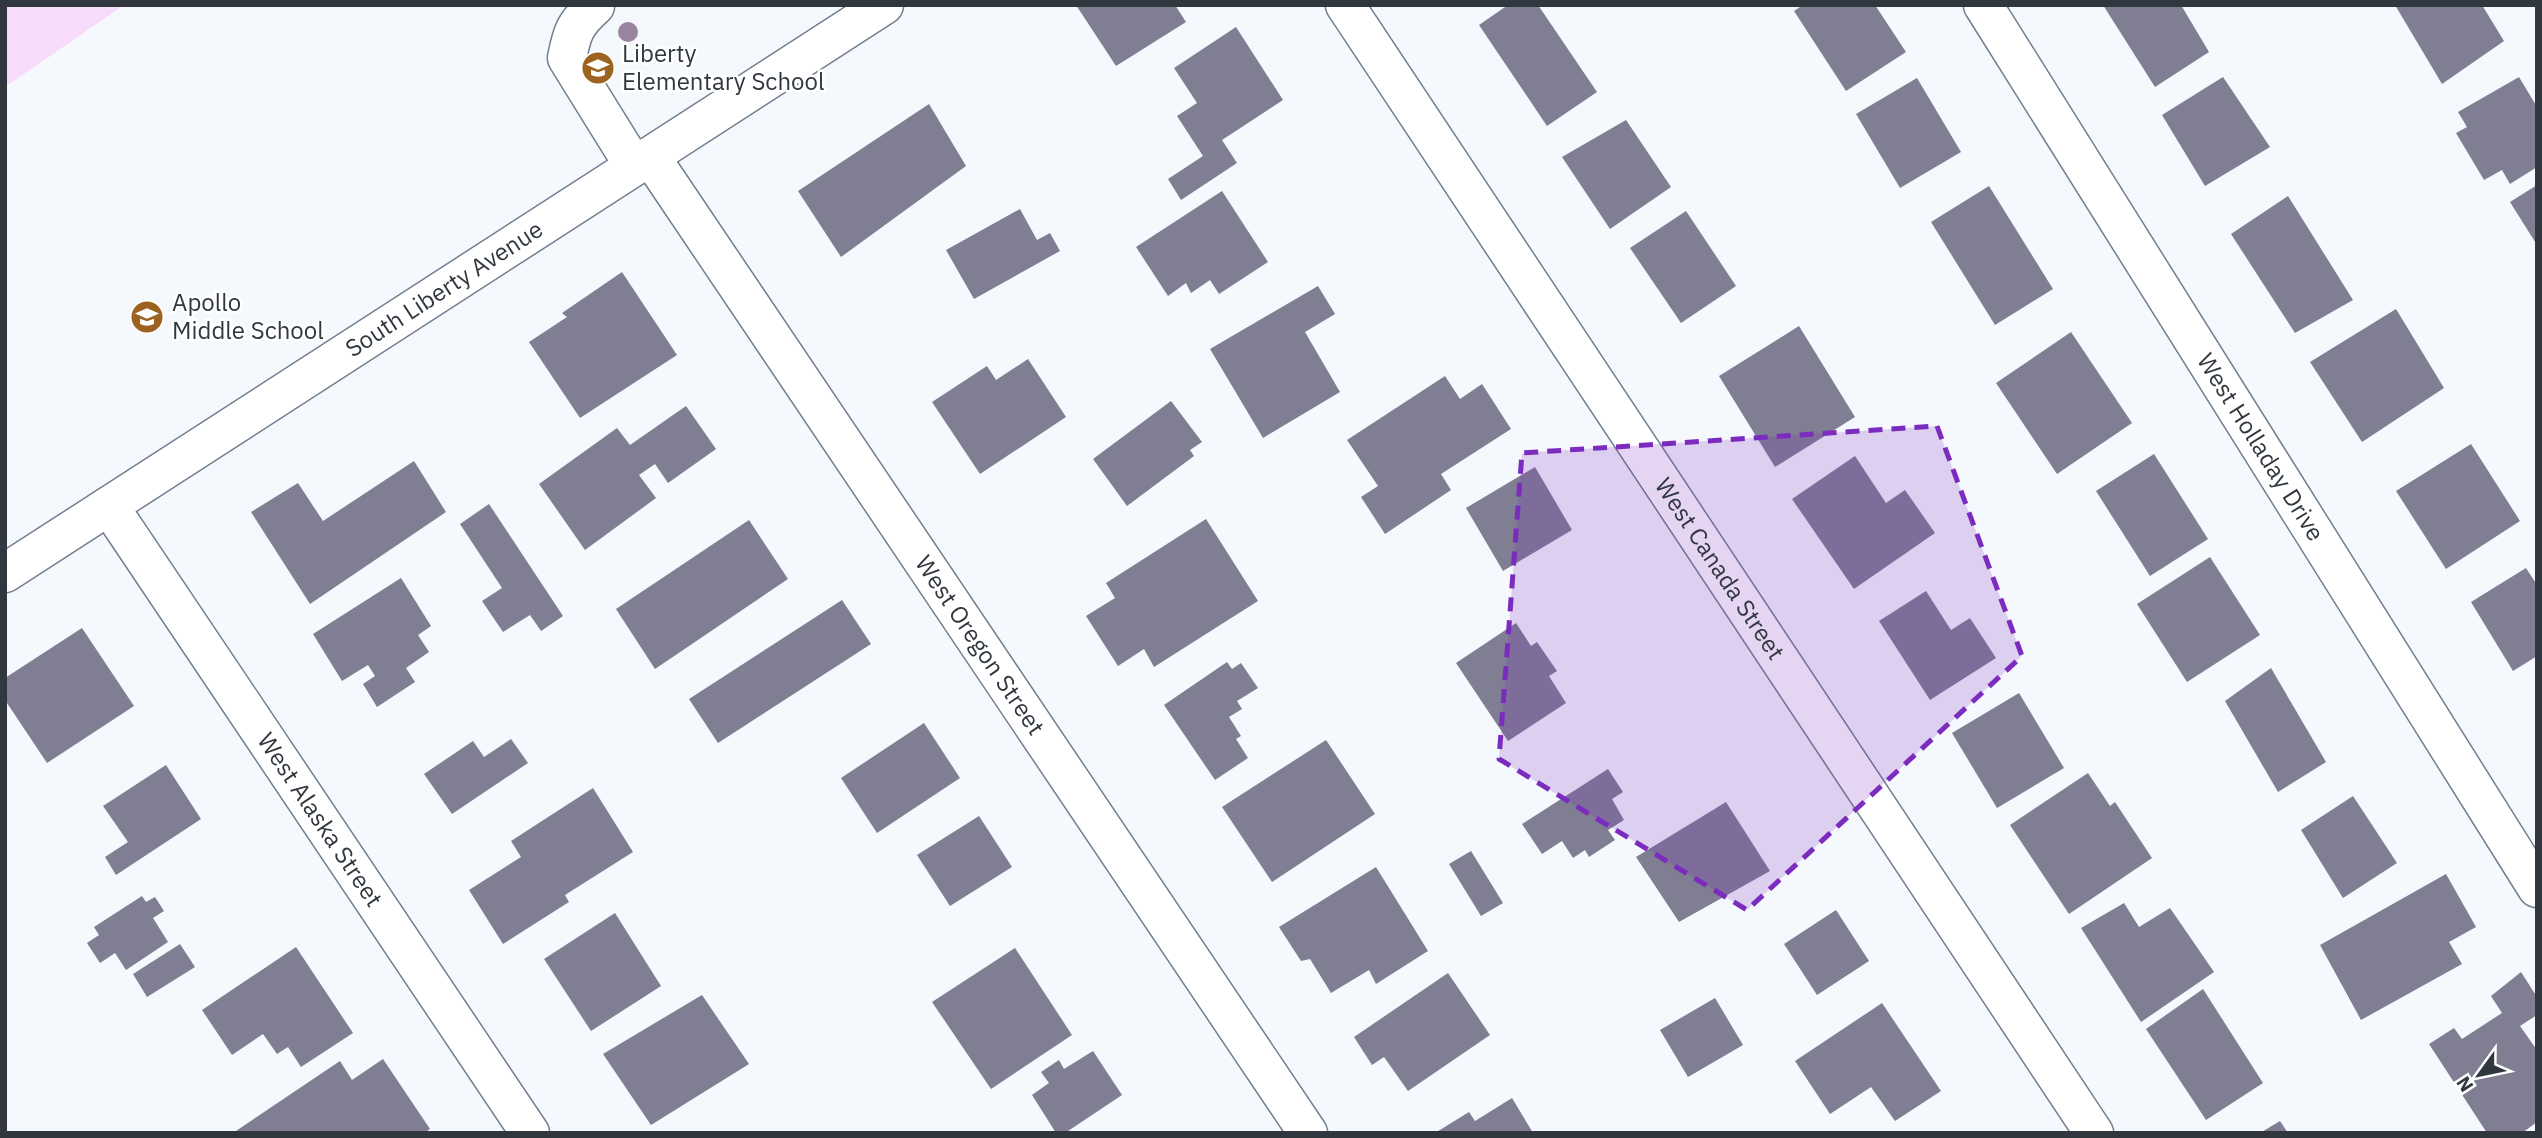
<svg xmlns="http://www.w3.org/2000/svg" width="2542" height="1138" font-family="'IBM Plex Sans',sans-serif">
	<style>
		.green { fill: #f7dbfa }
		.building { fill: #7f7e92 }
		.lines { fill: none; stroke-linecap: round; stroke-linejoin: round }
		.minor-casing { stroke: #717f90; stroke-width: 41 }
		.minor { stroke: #fff; stroke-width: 38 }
		.tree { fill: #9b83a2 }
		.marked { fill: #7b2cbf; fill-opacity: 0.2; stroke: #7b2cbf; stroke-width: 5; stroke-dasharray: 14 9; stroke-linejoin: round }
		.labels { text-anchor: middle; stroke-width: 5; stroke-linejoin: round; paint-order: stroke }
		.poi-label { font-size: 24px; fill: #31373f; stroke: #fff; text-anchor: start }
		.street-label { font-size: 24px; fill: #31373f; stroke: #fff }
	</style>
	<rect width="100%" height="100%" fill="#f5f8fc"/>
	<polygon class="green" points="5,5 124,5 5,87"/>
	<g class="building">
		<polygon points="1076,5 1175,5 1186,22 1116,66"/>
		<polygon points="1508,5 1538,5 1597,92 1547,126 1479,25"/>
		<polygon points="1803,5 1875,5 1906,52 1846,91 1794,11"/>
		<polygon points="2103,5 2181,5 2209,52 2155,87"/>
		<polygon points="2395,5 2482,5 2504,41 2442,84"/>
		<polygon points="1236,27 1283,100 1222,140 1237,163 1181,200 1168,179 1203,156 1177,116 1197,103 1174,68"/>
		<polygon points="2223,77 2270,147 2205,186 2162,115"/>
		<polygon points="2519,77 2537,107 2537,167 2510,184 2502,170 2484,180 2456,133 2467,127 2458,112"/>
		<polygon points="1917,78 1961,152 1900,188 1856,114"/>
		<polygon points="929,104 966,166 841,257 798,191"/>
		<polygon points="1626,120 1671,187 1610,229 1562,157"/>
		<polygon points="2537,185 2537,245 2510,202"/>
		<polygon points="1989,186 2053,289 1995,325 1931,222"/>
		<polygon points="1222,191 1268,262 1219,294 1210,280 1191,293 1186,283 1168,296 1136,247"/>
		<polygon points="2288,196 2353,300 2295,333 2231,234"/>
		<polygon points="1020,209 1037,240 1050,233 1060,251 974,299 946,250"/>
		<polygon points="1686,211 1736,286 1681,323 1630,248"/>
		<polygon points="622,272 677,355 580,418 529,342 567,317 562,313"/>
		<polygon points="1318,286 1335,314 1305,332 1340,392 1263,438 1210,349"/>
		<polygon points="2396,309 2444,388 2362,442 2310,362"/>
		<polygon points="1799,326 1855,417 1775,467 1719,376"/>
		<polygon points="2071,332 2132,423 2057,474 1996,383"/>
		<polygon points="1028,359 1066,417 980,474 932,402 987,366 996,380"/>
		<polygon points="1445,376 1460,399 1482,384 1511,429 1441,474 1451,490 1385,534 1361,497 1378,486 1347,440"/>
		<polygon points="1171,401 1202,442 1190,450 1194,456 1127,506 1093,459"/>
		<polygon points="686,406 716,449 668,483 655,464 639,475 656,498 585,550 539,484 617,428 630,445"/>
		<polygon points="2471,444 2520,521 2446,569 2396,491"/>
		<polygon points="2154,454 2208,539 2150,576 2096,491"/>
		<polygon points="1855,456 1886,503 1905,490 1935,533 1854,589 1792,499"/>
		<polygon points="414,461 446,512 310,604 251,512 298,483 323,521"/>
		<polygon points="1535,467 1572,530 1503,571 1466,508"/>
		<polygon points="489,504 563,616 541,631 530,615 503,632 482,601 502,588 460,524"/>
		<polygon points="1206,519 1258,601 1154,667 1144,649 1118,666 1086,616 1115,598 1106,583"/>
		<polygon points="749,520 788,579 655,669 616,609"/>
		<polygon points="2210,557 2260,635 2187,682 2137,604"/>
		<polygon points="2526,568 2537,585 2537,656 2513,671 2471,602"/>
		<polygon points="401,578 431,626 418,635 429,652 406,668 415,682 377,707 363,684 375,676 368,665 342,681 313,634"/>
		<polygon points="1926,591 1951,630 1970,618 1996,658 1930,700 1879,621"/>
		<polygon points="842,600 871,644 718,743 689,699"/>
		<polygon points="1516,623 1531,646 1537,642 1557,671 1549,676 1566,703 1508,741 1456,663"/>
		<polygon points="82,628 134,706 47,763 5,700 5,678"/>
		<polygon points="1227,662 1232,669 1241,663 1258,688 1237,701 1242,709 1229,717 1241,736 1236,739 1248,758 1215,780 1164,705"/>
		<polygon points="2271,668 2326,762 2278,792 2225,701"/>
		<polygon points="2019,693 2064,768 1997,808 1952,733"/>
		<polygon points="924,723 960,778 877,833 841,778"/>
		<polygon points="511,739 528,763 452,814 424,774 473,741 484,757"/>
		<polygon points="1326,740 1375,814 1272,882 1222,807"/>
		<polygon points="166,765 201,819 116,875 105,857 128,842 103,806"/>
		<polygon points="1608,769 1623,792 1612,799 1624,820 1608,830 1615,840 1589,857 1585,850 1573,858 1562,841 1542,854 1522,824"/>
		<polygon points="2088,773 2110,806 2115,802 2152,858 2069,914 2010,825"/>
		<polygon points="593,788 633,852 565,895 569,902 503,944 469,890 521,857 511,841"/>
		<polygon points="2353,796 2397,863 2343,898 2301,830"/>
		<polygon points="1726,802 1770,871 1679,922 1636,857"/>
		<polygon points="979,816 1012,867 950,906 917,855"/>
		<polygon points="1471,851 1503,903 1481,916 1449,864"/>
		<polygon points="1376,867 1428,951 1376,984 1369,970 1331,993 1310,959 1301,961 1279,927"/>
		<polygon points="2446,874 2476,927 2449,942 2462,964 2361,1020 2320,945"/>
		<polygon points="142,896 146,902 155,897 164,911 153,918 168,942 126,970 115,953 100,963 87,943 99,935 94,927"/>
		<polygon points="2124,903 2139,927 2170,908 2214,972 2141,1022 2081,928"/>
		<polygon points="1836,910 1869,961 1817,995 1784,944"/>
		<polygon points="615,913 661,986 591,1031 544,959"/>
		<polygon points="180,944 195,967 147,997 133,974"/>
		<polygon points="296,947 353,1033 301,1067 288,1047 277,1054 263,1034 232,1055 202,1010"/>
		<polygon points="1015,948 1072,1035 991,1089 932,1002"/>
		<polygon points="2521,972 2537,997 2537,1015 2520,1026 2537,1050 2537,1122 2522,1133 2487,1133 2429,1044 2454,1028 2462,1039 2502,1013 2491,996"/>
		<polygon points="1448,973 1490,1035 1408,1091 1384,1057 1372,1065 1354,1037"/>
		<polygon points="2203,989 2263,1083 2206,1120 2146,1029"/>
		<polygon points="702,995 749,1064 651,1125 603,1054"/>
		<polygon points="1715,998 1743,1045 1688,1077 1660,1030"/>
		<polygon points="1882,1003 1941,1091 1895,1121 1871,1087 1830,1114 1795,1061"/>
		<polygon points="1093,1051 1122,1095 1065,1133 1056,1133 1032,1095 1049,1083 1041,1072 1059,1060 1064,1069"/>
		<polygon points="383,1059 430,1129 424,1133 233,1133 340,1061 352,1080"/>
		<polygon points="1512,1098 1533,1133 1435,1133 1469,1112 1475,1121"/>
		<polygon points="2280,1121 2288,1133 2260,1133"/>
	</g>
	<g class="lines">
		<defs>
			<g id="minor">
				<path id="s1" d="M 1345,5 L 2094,1133"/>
				<path id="s2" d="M 1983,5 L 2537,888"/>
				<path d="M 595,6 C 575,24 572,32 567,58 L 634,166"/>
				<path id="s3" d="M 650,156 L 1308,1133"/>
				<path id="s4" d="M 109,506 L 530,1133"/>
				<path id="s5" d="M 5,573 L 884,5"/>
			</g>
		</defs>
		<use href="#minor" class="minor-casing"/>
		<use href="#minor" class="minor"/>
	</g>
	<circle class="tree" cx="628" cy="32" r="10"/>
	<path class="marked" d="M 1937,426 L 2022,656 L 1747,910 L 1499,759 L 1522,453 Z"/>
	<defs>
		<symbol id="school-disc" viewBox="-11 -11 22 22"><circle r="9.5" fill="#9b631f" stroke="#fff"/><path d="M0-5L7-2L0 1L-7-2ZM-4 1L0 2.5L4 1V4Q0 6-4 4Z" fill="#fff"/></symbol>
	</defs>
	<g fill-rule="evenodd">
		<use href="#school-disc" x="579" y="49" width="38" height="38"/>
		<use href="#school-disc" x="128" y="298" width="38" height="38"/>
	</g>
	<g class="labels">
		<g class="poi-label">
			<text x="622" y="62">Liberty<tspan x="622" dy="28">Elementary School</tspan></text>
			<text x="172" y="311">Apollo<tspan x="172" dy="28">Middle School</tspan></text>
		</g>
		<g class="street-label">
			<text dy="8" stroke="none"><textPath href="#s5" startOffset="523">South Liberty Avenue</textPath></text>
			<text dy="8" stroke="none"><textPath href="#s2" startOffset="522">West Holladay Drive</textPath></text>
			<text dy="8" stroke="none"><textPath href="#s1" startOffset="677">West Canada Street</textPath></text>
			<text dy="8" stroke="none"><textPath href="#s3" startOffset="590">West Oregon Street</textPath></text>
			<text dy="8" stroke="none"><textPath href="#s4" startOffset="378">West Alaska Street</textPath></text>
		</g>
	</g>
	<rect width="2542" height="1138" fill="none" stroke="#31373f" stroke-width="14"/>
	<g transform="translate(2479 1075) rotate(237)" stroke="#ffffff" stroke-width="5" paint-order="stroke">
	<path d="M0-5L12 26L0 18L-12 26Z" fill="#31373f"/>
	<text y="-10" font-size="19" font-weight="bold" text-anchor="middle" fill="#31373f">N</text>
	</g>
</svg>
